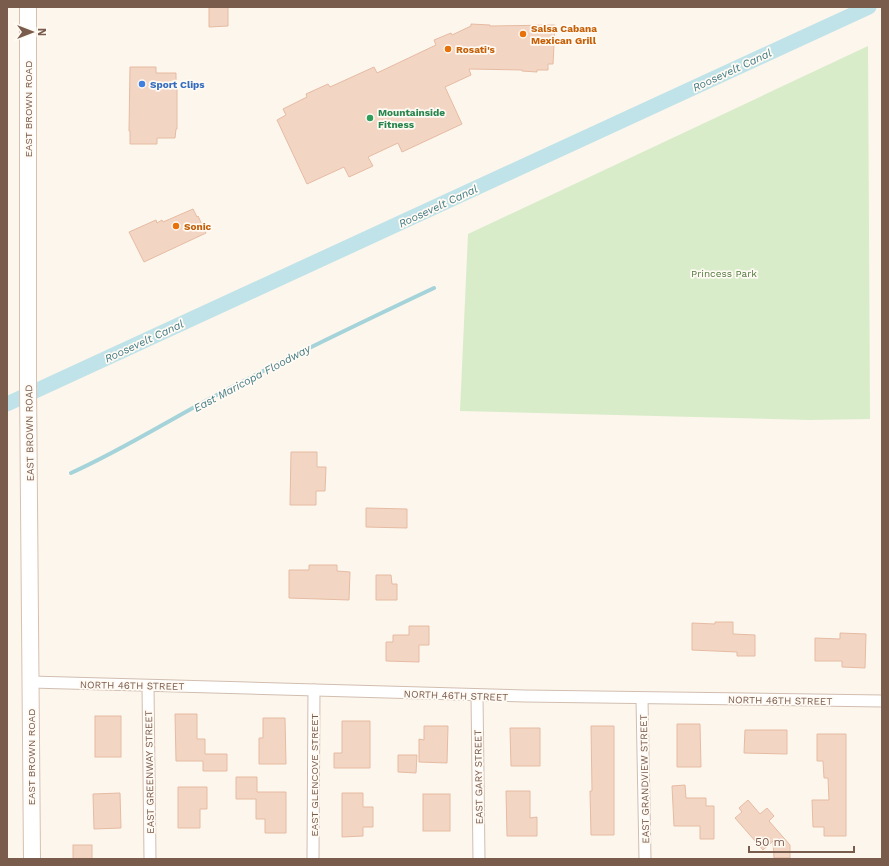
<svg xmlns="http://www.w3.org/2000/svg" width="889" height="866" font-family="'Work Sans',sans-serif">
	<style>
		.green { fill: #d8ecc9 }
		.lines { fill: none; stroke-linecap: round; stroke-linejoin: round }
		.stream { stroke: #a5d3da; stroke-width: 4 }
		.canal { stroke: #bfe3e8; stroke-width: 15 }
		.building { fill: #f3d5c3; stroke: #e6bba3 }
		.street-casing { stroke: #d1beb0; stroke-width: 13 }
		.secondary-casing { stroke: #d6c0b0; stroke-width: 18 }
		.street { stroke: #fff; stroke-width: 11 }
		.secondary { stroke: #fff; stroke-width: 16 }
		.food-dot { fill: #e8710a; stroke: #fffaf3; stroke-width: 1.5 }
		.shop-dot { fill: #3f7fe0; stroke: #fffaf3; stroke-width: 1.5 }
		.leisure-dot { fill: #2e9e5b; stroke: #fffaf3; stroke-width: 1.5 }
		.labels { text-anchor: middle; stroke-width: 3.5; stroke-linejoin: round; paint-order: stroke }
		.food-label { font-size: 10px; font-weight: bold; fill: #c56008; stroke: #fffaf3; text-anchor: start }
		.shop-label { font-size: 10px; font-weight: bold; fill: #366cbe; stroke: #fffaf3; text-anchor: start }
		.street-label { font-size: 10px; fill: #7a5c4d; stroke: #fffaf3 }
		.leisure-label { font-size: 10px; font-weight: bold; fill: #27864d; stroke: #fffaf3; text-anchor: start }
		.park-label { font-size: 10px; fill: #537a41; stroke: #fffaf3 }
		.water-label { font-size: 11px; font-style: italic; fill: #437c86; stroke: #fffaf3 }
	</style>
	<rect width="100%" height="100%" fill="#fdf6ec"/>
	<polygon class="green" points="868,46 870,419 810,420 460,411 468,234"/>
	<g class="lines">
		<path class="stream" d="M 71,473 C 120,451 166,422 213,397 C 286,358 360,323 434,288"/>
		<polyline class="canal" points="7,404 869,7"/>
	</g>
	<g class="building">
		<polygon points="209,7 228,7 228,26 209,27"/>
		<polygon points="471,24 490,25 490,26 555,25 553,64 548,64 548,70 537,70 537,72 522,71 522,70 469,69 471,75 445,87 462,124 402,152 398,143 368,157 373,166 349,177 344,167 307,184 277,120 286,115 283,109 307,97 306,94 328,84 330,87 374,67 377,73 436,45 434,40 451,33 452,35 471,26"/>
		<polygon points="130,67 156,67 156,73 176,73 176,82 177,82 177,129 176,129 175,138 157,138 157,144 130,144 130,131 129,131"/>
		<polygon points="193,209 197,217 198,216 206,233 144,262 129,232 156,220 157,223 162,220 163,222"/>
		<polygon points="291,452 317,452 317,467 326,467 325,491 316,491 316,505 290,505"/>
		<polygon points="366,508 407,509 407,528 366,527"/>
		<polygon points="309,565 337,565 337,571 350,572 349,600 289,598 289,570 309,570"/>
		<polygon points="376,575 391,575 392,584 397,584 397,600 376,600"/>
		<polygon points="715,622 733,622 733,634 755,635 755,656 737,656 737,652 692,650 692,623 715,624"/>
		<polygon points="409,626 429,626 429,645 419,645 419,662 386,661 386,642 393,642 393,635 409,635"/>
		<polygon points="840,633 866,634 865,668 842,667 842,661 815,661 815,638 840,639"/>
		<polygon points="175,714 197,714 197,739 205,739 205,754 227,754 227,771 203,771 203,761 176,761"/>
		<rect x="95" y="716" width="26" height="41"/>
		<polygon points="263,718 285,718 286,764 259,764 259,738 263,738"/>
		<polygon points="342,721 370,721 370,768 334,768 334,753 342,753"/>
		<polygon points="677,724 700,724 701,767 677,767"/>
		<polygon points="424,726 448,726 447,763 419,762 419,739 424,740"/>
		<polygon points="591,726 614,726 614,835 591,835 590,791 592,791"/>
		<polygon points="510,728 540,728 540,766 511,766"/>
		<polygon points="745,730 787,730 787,754 744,753"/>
		<polygon points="817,734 846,734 846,836 824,836 824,827 813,827 812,800 829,800 828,778 824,778 823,761 817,761"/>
		<polygon points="398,755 417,755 416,773 398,772"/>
		<polygon points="236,777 257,777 257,792 286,792 286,833 265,833 265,819 256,819 256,799 236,799"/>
		<polygon points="685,785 686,798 706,798 706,806 714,806 714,839 700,839 700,826 674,826 672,786"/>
		<polygon points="178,787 207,787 207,809 200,809 200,828 178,828"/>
		<polygon points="506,791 530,791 530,818 537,817 537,836 507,836"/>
		<polygon points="120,793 121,828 94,829 93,794"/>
		<polygon points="342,793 363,793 363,807 373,807 373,827 363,827 363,836 342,837"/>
		<rect x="423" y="794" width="27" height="37"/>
		<polygon points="748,800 760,814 767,808 774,816 769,821 790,845 790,858 774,858 773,841 763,850 735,818 742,812 739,808"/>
		<rect x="73" y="845" width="19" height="14"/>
	</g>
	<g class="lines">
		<defs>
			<g id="street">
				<polyline points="31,682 248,688 525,696 882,701"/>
				<polyline points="148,686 150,859"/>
				<polyline points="477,695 479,859"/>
				<polyline points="642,699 645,859"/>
				<polyline points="313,859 314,690"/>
			</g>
			<polyline id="secondary" points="28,7 28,384 32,859"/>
		</defs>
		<use href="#street" class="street-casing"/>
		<use href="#secondary" class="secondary-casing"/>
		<use href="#street" class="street"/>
		<use href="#secondary" class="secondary"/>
	</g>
	<g class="food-dot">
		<circle cx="523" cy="34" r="4"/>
		<circle cx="448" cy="49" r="4"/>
		<circle cx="176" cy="226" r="4"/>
	</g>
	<circle class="shop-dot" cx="142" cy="84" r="4"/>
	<circle class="leisure-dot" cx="370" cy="118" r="4"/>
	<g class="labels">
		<g class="food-label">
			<text x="531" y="32">Salsa Cabana<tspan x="531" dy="12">Mexican Grill</tspan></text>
			<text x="456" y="53">Rosati's</text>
			<text x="184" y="230">Sonic</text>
		</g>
		<g class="shop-label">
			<text x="150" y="88">Sport Clips</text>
		</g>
		<g class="street-label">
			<text transform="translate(28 109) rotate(-90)" y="4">EAST BROWN ROAD</text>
			<text transform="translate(29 433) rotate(-91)" y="4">EAST BROWN ROAD</text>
			<text transform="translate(132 685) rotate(1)" y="4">NORTH 46TH STREET</text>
			<text transform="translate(456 695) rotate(2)" y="4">NORTH 46TH STREET</text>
			<text transform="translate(780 700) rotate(1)" y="4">NORTH 46TH STREET</text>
			<text transform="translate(31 757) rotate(-90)" y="4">EAST BROWN ROAD</text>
			<text transform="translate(149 772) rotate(-91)" y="4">EAST GREENWAY STREET</text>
			<text transform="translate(314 775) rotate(-90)" y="4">EAST GLENCOVE STREET</text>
			<text transform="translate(478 777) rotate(-91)" y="4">EAST GARY STREET</text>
			<text transform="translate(644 779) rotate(-91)" y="4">EAST GRANDVIEW STREET</text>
		</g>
		<g class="leisure-label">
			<text x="378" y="116">Mountainside<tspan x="378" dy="12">Fitness</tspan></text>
		</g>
		<g class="park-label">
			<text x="724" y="277">Princess Park</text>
		</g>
		<g class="water-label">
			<text transform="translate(732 70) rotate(-25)" y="4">Roosevelt Canal</text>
			<text transform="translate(438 206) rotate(-25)" y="4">Roosevelt Canal</text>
			<text transform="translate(144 341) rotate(-25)" y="4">Roosevelt Canal</text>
			<text transform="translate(252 378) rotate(-28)" y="4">East Maricopa Floodway</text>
		</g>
	</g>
	<rect width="889" height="866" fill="none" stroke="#7a5c4d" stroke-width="16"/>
	<g transform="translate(32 32) rotate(90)" stroke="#fffaf3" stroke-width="3" paint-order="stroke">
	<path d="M0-3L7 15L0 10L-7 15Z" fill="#7a5c4d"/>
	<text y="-6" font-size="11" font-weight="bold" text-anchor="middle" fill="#7a5c4d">N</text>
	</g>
	<path d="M749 846v6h105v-6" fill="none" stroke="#7a5c4d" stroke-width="2"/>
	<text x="755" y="846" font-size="12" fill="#7a5c4d" stroke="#fffaf3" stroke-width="3" paint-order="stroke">50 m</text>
</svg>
